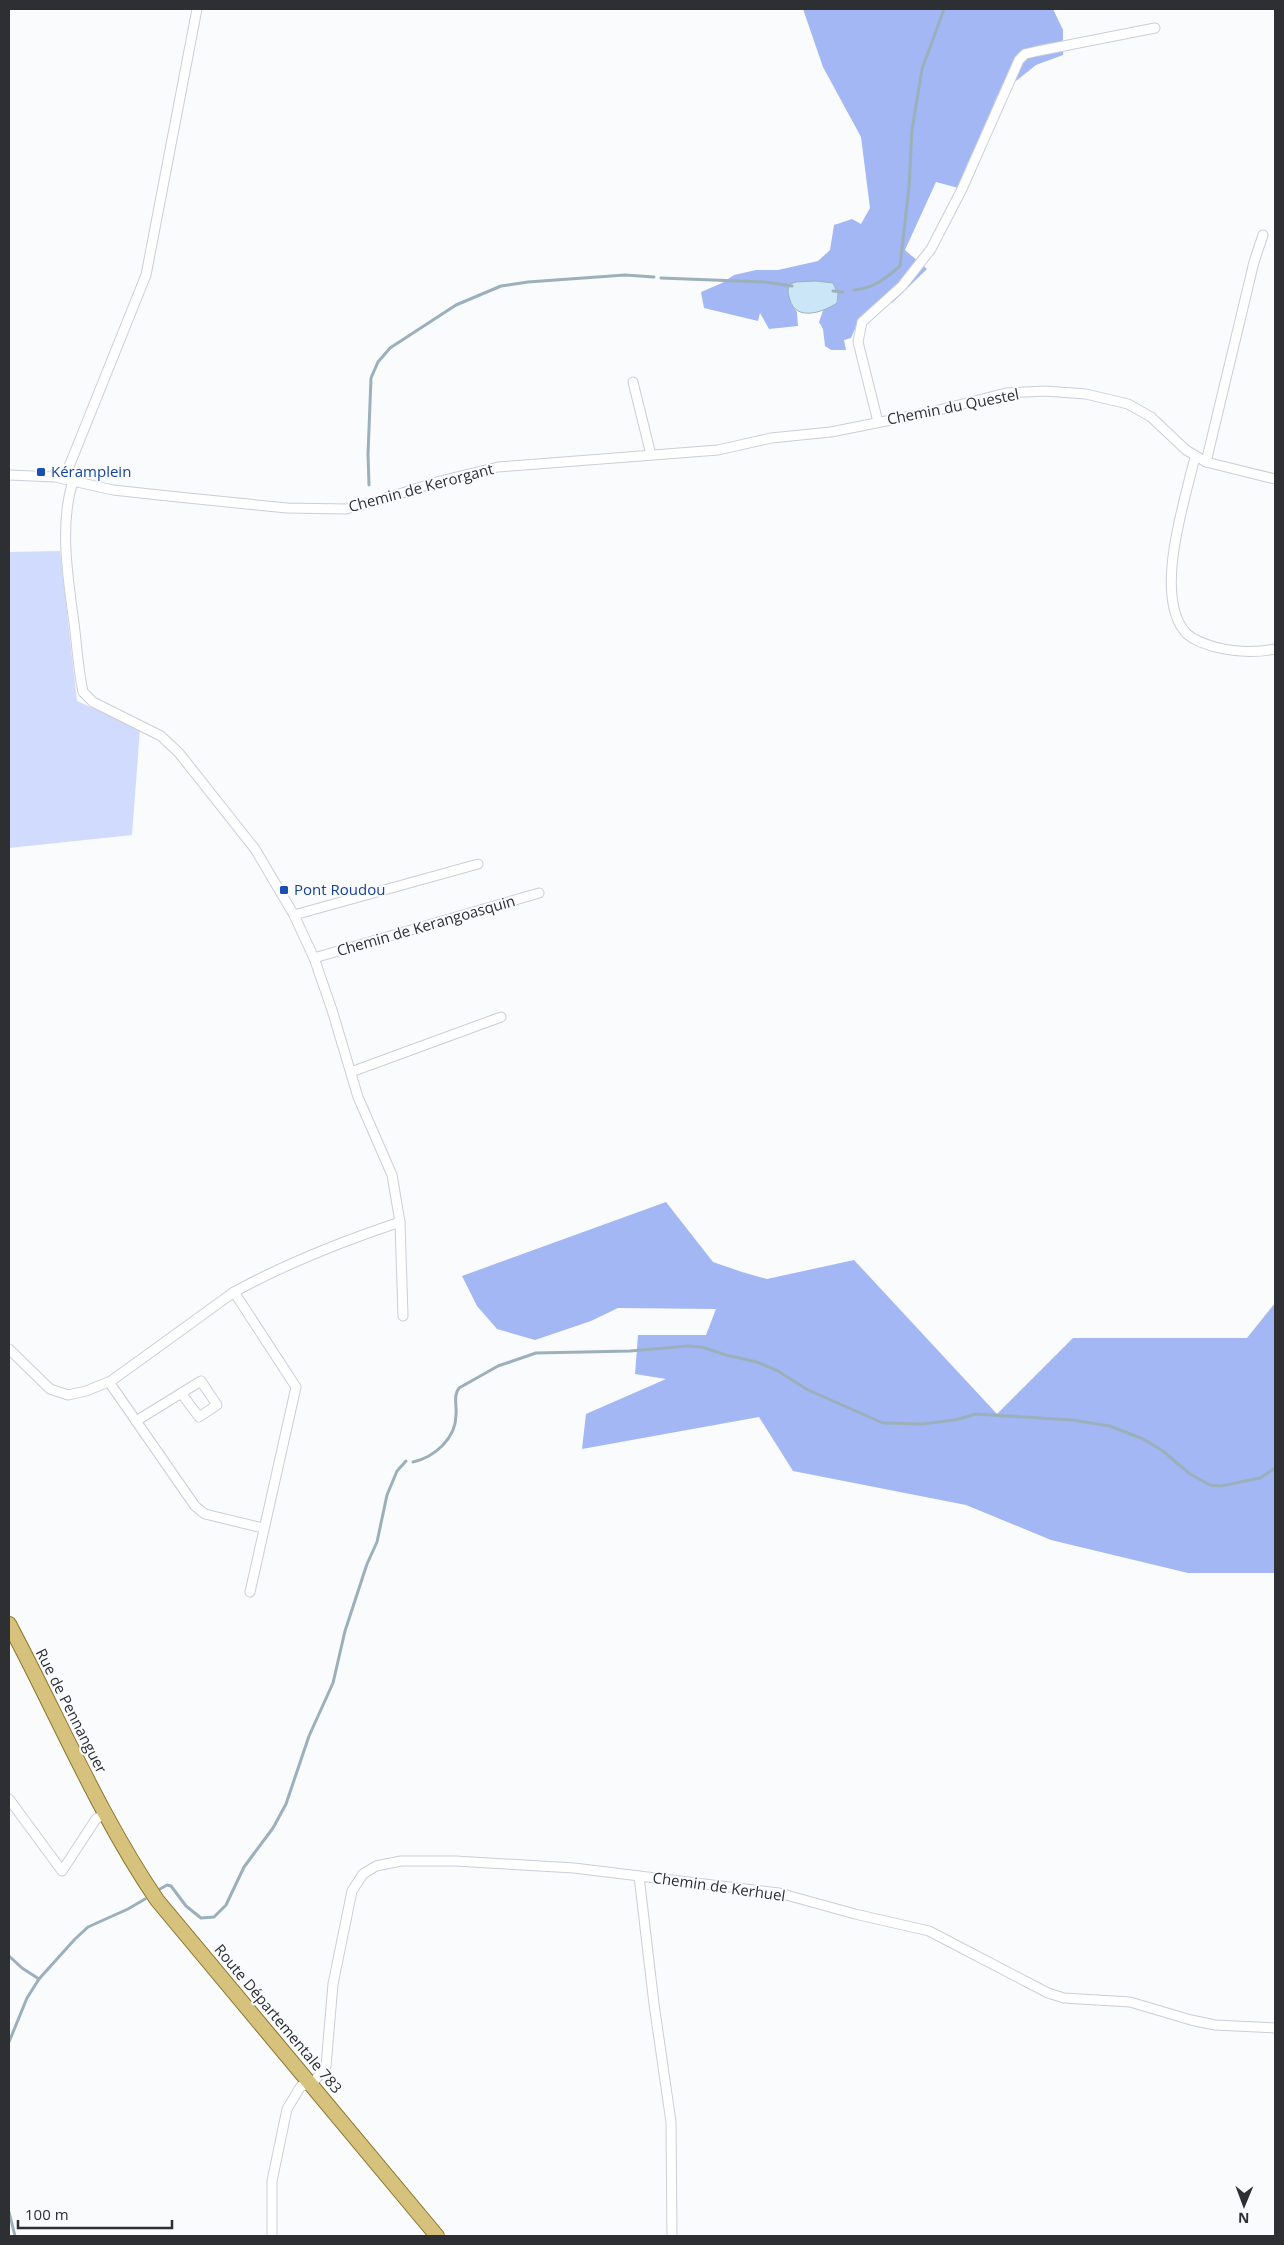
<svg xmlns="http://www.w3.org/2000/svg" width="1284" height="2245" font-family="'Open Sans',sans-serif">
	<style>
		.green { fill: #d0dbfe }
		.forest { fill: #a3b7f4 }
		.water { fill: #cbe7f7; stroke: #9cb0bc }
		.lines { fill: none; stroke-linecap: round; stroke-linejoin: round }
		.stream { stroke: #9cb0bc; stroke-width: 3 }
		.street-casing { stroke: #cbced8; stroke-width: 11 }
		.primary-casing { stroke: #8a742a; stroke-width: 16 }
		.street { stroke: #fff; stroke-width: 9 }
		.primary { stroke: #d6c27c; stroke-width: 14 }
		.transit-dot { fill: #1a4fb4; stroke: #fafbfd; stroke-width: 2 }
		.labels { text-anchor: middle; stroke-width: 4; stroke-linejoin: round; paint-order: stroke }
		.street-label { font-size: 15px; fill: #2e2f33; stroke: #fafbfd }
		.transit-label { font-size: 15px; fill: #164399; stroke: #fafbfd; text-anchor: start }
	</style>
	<rect width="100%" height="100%" fill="#fafbfd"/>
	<polygon class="green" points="60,551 77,701 140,729 132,835 9,848 9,552"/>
	<g class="forest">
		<polygon points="803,9 1053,9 1063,30 1063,55 1036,65 997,96 962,189 936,182 905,250 927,269 892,303 882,302 858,322 851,338 844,340 846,350 831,350 825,346 823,329 819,322 824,308 837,303 838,294 833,283 796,282 791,303 797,312 798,326 769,329 760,313 758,321 704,308 701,292 722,283 734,275 756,270 778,270 818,261 830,250 834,225 852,219 861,224 870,208 861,137 823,67"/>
		<polygon points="666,1202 713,1262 742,1272 767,1279 854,1260 997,1414 1073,1338 1247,1338 1275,1303 1275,1573 1188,1573 1051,1540 966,1505 793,1471 759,1417 582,1449 586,1414 666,1379 635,1374 638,1335 706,1335 716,1309 618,1308 591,1321 535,1340 497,1329 477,1306 462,1276"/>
	</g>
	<path class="water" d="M 815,281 L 833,283 L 838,294 L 837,303 C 822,313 796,321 790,300 C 788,294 787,290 790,284 L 796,282 Z"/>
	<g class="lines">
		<g class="stream">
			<polyline points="661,278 765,282 792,286"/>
			<path d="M 854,290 C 874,288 885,279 900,266 L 909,187 L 912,130 L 922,69 L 944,9"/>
			<polyline points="833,291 843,292"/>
			<polyline points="369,485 368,454 371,378 378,362 390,348 456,305 501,286 528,282 625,275 654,277"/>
			<path d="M 413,1462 C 435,1457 456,1438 456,1415 C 457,1405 453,1396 459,1388 L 498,1366 L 536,1353 L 630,1351 L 688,1346 L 702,1347 L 726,1355 L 757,1362 L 778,1371 L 808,1390 L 883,1423 L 922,1424 L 955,1420 L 976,1414 L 1072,1420 L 1110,1426 L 1143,1439 L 1163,1451 L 1190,1474 L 1210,1485 L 1221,1486 L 1260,1478 L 1275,1468"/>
			<polyline points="160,1889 167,1885 171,1886 186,1906 201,1918 214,1917 226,1905 244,1867 273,1828 286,1804 309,1736 333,1683 345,1631 367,1564 377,1542 387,1495 397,1471 406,1461"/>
			<polyline points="9,1956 22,1968 39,1979"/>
			<polyline points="9,2042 27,1998 39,1979 75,1939 88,1927 128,1909 145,1899"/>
			<polyline points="9,2212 15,2236"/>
		</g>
		<defs>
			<g id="street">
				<polyline points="633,382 651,455"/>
				<polyline points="878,422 858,342 862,322 902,286 931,249 962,189 1019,60 1025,54 1038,51 1155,28"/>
				<path d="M 1195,457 C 1185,500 1152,598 1187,634 C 1195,641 1205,644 1215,647 C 1235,652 1255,653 1275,649"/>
				<polyline points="1206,462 1254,262 1263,235"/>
				<polyline points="9,475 55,477 113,490 178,497 287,508 346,509 377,501 440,481 498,467 718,450 771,438 831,432 931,412 1006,393 1045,391 1086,394 1128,404 1151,417 1186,450 1206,462 1275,479"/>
				<polyline points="64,479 146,275 197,9"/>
				<path d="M 73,481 C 59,525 68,578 74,623 C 77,646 78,669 83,692 L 93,702 L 161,736 L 179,753 L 255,849 L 294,915 L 314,958 L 332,1010 L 358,1097 L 392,1175 L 400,1222 L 403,1316"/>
				<polyline points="294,915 478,864"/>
				<polyline points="314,958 539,893"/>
				<polyline points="351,1072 501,1017"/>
				<polyline points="234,1292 296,1387 250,1592"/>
				<path d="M 9,1349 L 50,1389 L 68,1395 L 86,1391 L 111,1381 L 234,1292 C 287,1263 343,1241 400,1222"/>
				<polyline points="109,1382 195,1506 205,1514 263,1528"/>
				<polyline points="136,1421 201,1381 217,1405 199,1417 181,1393"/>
				<polyline points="9,1799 62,1871 96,1819 105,1814"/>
				<polyline points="639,1876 654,2004 671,2122 672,2236"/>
				<polyline points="272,2236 272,2181 287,2109 301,2086 312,2084 326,2066 333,1984 352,1891 363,1874 376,1866 401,1861 455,1861 574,1868 779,1893 855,1914 929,1931 1048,1993 1064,1998 1130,2002 1191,2020 1215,2025 1275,2028"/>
			</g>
			<path id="primary" d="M 9,1624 C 58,1716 98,1813 157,1900 L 437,2236"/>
		</defs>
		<use href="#street" class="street-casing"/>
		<use href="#primary" class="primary-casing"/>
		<use href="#street" class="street"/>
		<use href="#primary" class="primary"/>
	</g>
	<g class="transit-dot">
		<rect x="36" y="467" width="10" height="10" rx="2.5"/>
		<rect x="279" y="885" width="10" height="10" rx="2.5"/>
	</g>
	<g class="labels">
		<g class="street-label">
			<text transform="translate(953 407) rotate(-11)" y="5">Chemin du Questel</text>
			<text transform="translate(421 488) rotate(-15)" y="5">Chemin de Kerorgant</text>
			<text transform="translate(426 926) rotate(-16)" y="5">Chemin de Kerangoasquin</text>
			<text transform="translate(71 1711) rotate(63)" y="5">Rue de Pennanguer</text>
			<text transform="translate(719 1887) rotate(8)" y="5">Chemin de Kerhuel</text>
			<text transform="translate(278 2019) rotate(50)" y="5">Route Départementale 783</text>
		</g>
		<g class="transit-label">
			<text x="51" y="477">Kéramplein</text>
			<text x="294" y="895">Pont Roudou</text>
		</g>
	</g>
	<rect width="1284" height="2245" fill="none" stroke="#2e2f33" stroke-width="20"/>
	<g transform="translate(1244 2205) rotate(181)" stroke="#fafbfd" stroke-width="4" paint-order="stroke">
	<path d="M0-4L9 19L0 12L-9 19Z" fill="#2e2f33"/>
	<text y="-8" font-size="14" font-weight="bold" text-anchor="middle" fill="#2e2f33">N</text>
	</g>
	<path d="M18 2220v8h154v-8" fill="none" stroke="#2e2f33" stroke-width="2.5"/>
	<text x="25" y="2220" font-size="15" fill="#2e2f33" stroke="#fafbfd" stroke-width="4" paint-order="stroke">100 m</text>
</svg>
